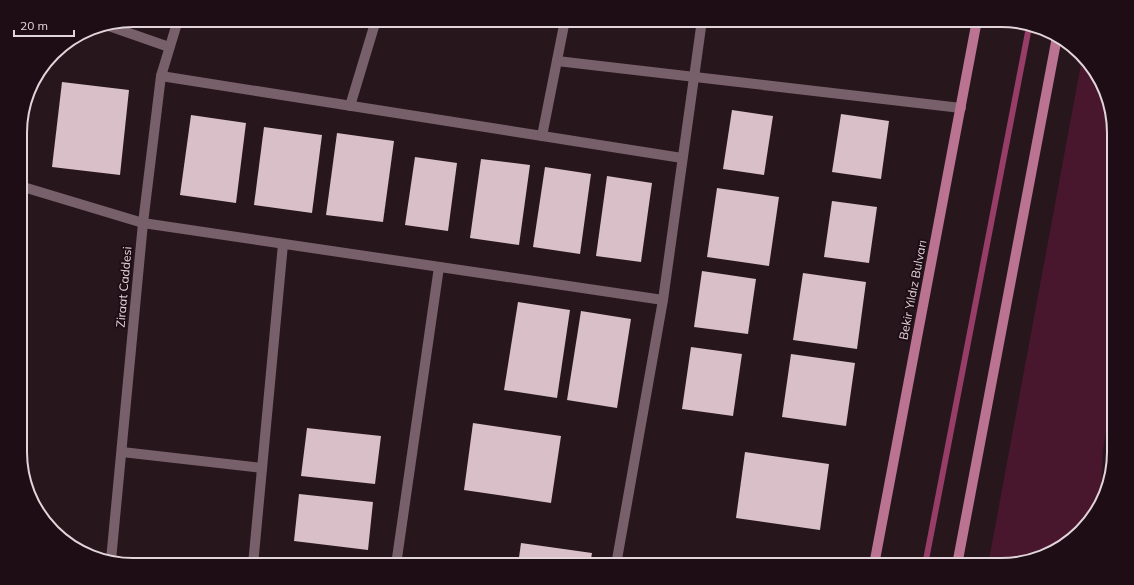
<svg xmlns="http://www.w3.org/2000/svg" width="1134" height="585" font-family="Mulish,sans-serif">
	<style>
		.green { fill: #48172e }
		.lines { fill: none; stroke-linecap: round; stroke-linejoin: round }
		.stream { stroke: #963e67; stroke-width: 6 }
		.building { fill: #d8bfc8 }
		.street { stroke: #776069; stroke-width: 10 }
		.secondary { stroke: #776069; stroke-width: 10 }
		.primary { stroke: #ba7391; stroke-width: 10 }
		.labels { text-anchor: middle; stroke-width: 4; stroke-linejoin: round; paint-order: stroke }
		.street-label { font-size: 12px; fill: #e2d5da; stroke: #1e0d14 }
		.rim { fill: none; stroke: #e2d5da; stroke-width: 2 }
	</style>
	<rect width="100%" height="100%" fill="#28161d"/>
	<polygon class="green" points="1082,59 1095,70 1113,119 1114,381 1103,450 1100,505 1063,546 1008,565 988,565"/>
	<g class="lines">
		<polyline class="stream" points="925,565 1029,27"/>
	</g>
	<g class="building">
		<polygon points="62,82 129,90 120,175 52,167"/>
		<polygon points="732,110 773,116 764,175 723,169"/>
		<polygon points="841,114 889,121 881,179 832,172"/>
		<polygon points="191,115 246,123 236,203 180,195"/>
		<polygon points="264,127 322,135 312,213 254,205"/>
		<polygon points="337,133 394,141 383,222 326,215"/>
		<polygon points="415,157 457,163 448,231 405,225"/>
		<polygon points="481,159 530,165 519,245 470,238"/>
		<polygon points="545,167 591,174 580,254 533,247"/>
		<polygon points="607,176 652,183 641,262 596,256"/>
		<polygon points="717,188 779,197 769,266 707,257"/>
		<polygon points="832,201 877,207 869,263 824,257"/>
		<polygon points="702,271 756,279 748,334 694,327"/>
		<polygon points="803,273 866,282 857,349 793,340"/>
		<polygon points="518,302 570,310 557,398 504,390"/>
		<polygon points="581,311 631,319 617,408 567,400"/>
		<polygon points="691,347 742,354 733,416 682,409"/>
		<polygon points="791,354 855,363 846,426 782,417"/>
		<polygon points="473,423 561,436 551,503 464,490"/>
		<polygon points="307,428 381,436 375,484 301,476"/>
		<polygon points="745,452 829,464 820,530 736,518"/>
		<polygon points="299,494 373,502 368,550 294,541"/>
		<polygon points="521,543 592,553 590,565 518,565"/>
	</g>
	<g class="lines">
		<g class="street">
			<polyline points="106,25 169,47"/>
			<polyline points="557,61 961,108"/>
			<polyline points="161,76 682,158"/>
			<polyline points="350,106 376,20"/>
			<polyline points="542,136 565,20"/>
			<polyline points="20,186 143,223 663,300"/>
			<polyline points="122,452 262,468"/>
			<polyline points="253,565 283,244"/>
			<polyline points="396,565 439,267"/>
			<polyline points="616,565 663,300 702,20"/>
		</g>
		<polyline class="secondary" points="111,560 143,223 161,76 178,20"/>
		<g class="primary">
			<polyline points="874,565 977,20"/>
			<polyline points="957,565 1057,37"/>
		</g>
	</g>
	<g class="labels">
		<g class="street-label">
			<text transform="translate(124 287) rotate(-85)" y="4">Ziraat Caddesi</text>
			<text transform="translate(913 290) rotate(-79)" y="4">Bekir Yıldız Bulvarı</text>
		</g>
	</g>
	<path d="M0 0H1134V585H0ZM133 27H1001A106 106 0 0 1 1107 133V452A106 106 0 0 1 1001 558H133A106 106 0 0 1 27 452V133A106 106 0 0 1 133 27Z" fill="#1e0d14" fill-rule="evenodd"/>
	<path class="rim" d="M133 27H1001A106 106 0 0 1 1107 133V452A106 106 0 0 1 1001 558H133A106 106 0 0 1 27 452V133A106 106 0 0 1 133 27Z"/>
	<path d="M14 30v6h60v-6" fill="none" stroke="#e2d5da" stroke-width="2"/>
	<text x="20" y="30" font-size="12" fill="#e2d5da" stroke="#1e0d14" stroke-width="3" paint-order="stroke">20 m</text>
</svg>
